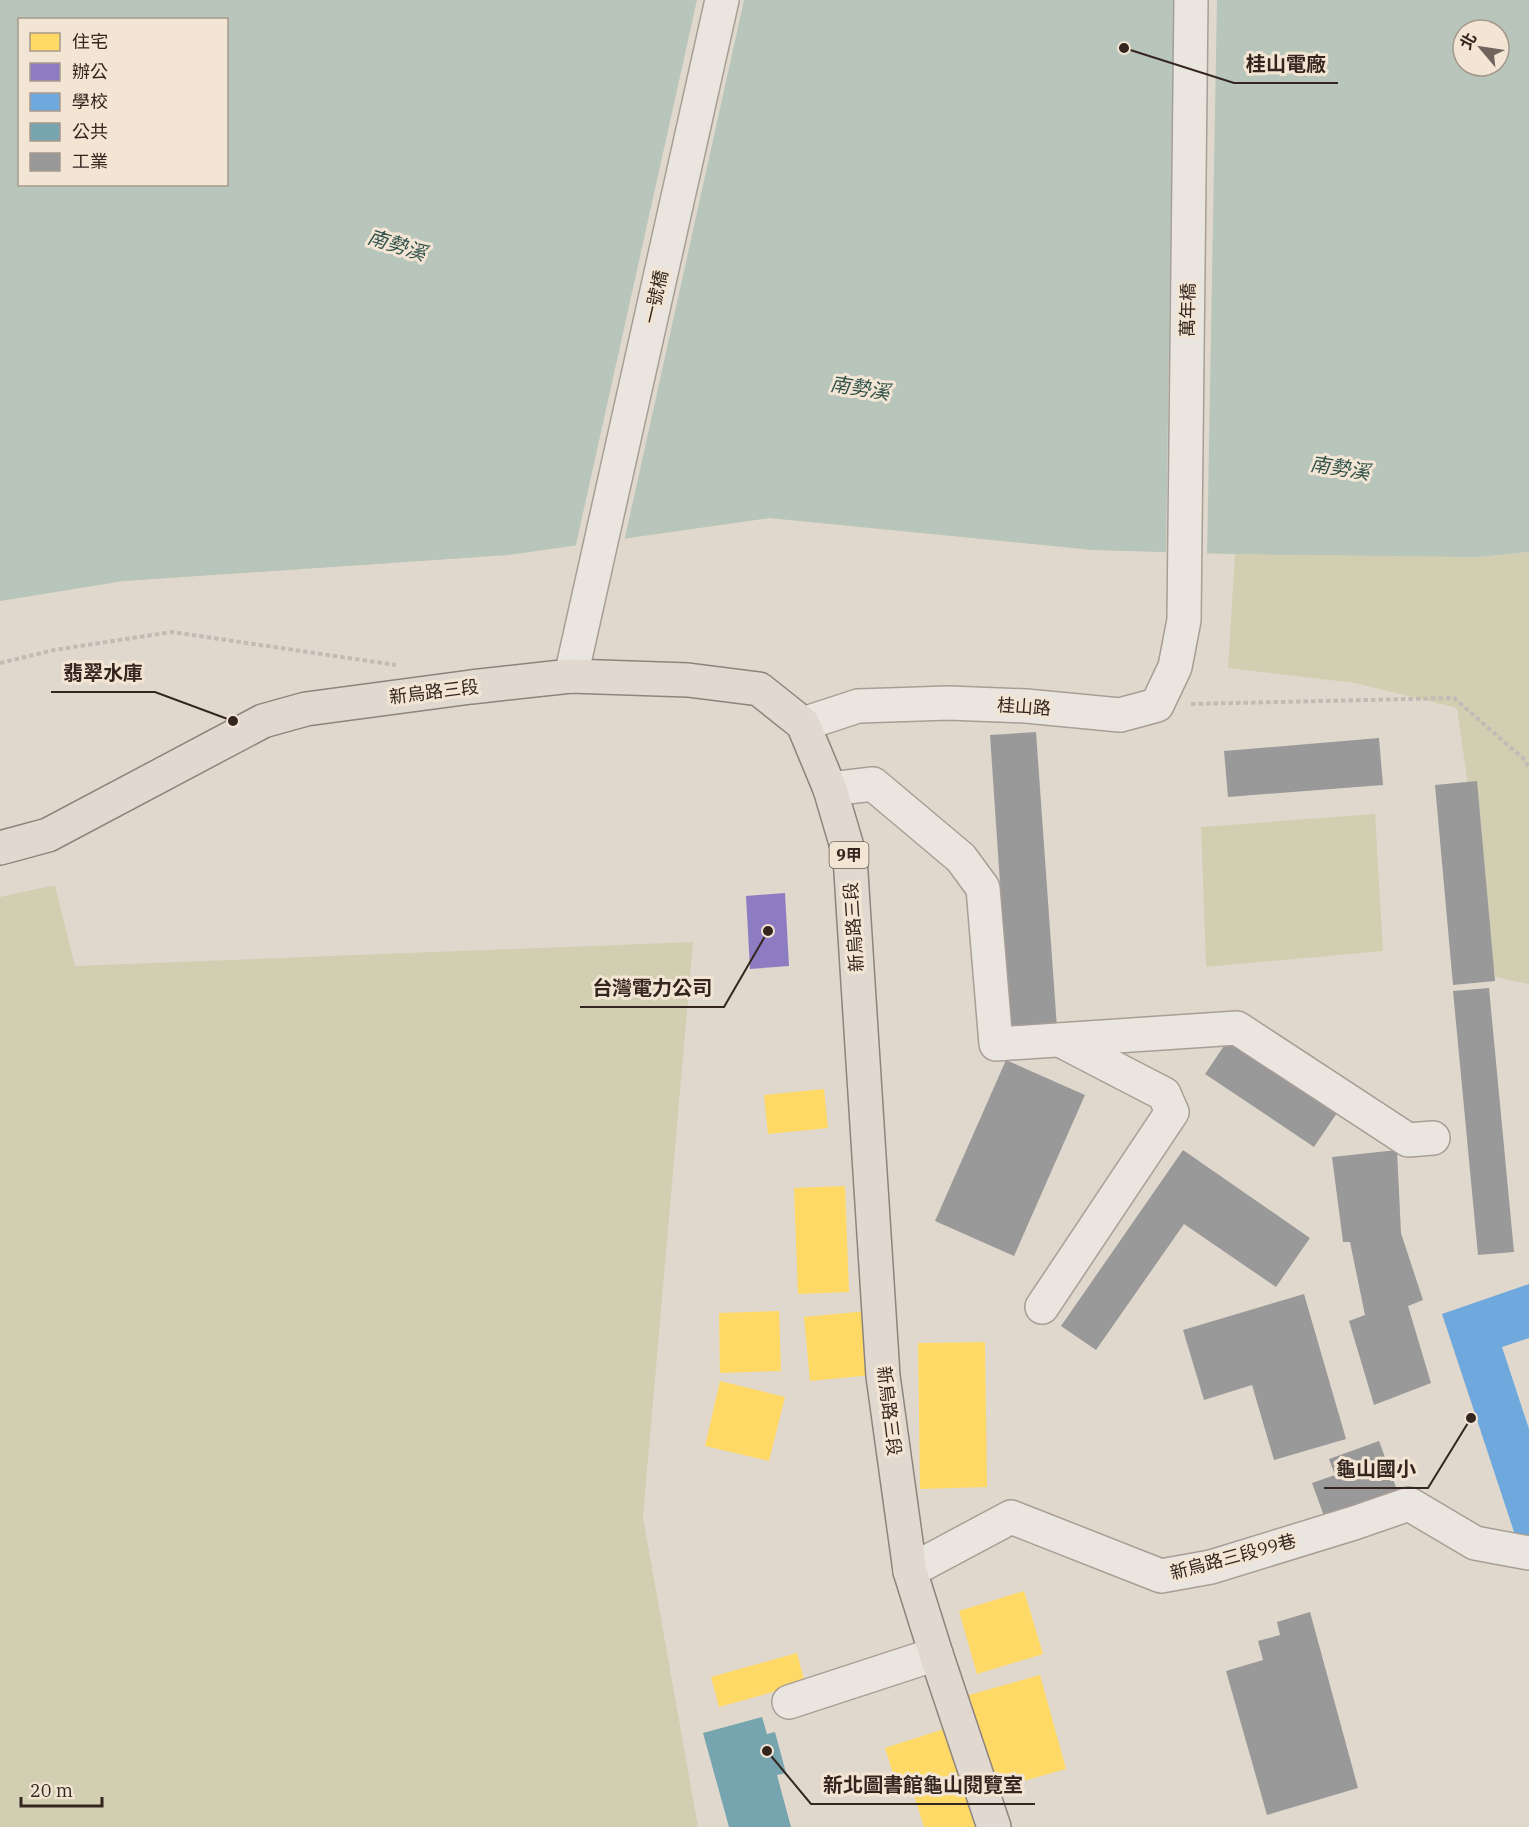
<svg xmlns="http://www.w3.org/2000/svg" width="1529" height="1827" font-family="'IBM Plex Serif','Noto Sans TC',serif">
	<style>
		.green { fill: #d2ceb1 }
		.water { fill: #b8c5bb; fill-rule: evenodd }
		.pier { fill: #e1d8cd }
		.homes { fill: #ffd966 }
		.offices { fill: #8e7cc3 }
		.schools { fill: #6fa8dc }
		.public { fill: #76a5af }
		.industry { fill: #999 }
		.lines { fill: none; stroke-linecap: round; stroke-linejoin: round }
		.minor-casing { stroke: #a79e96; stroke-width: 36 }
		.major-casing { stroke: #8c847d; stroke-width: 36 }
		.path { stroke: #c2bbb5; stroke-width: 4; stroke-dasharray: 4.5 3; stroke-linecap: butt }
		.minor { stroke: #eae5de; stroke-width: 33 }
		.major { stroke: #e1d9d0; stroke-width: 33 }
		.labels { text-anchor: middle; stroke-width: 6; stroke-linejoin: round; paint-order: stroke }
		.shield { fill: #f2e5d4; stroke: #6d5f55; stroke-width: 1.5 }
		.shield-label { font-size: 16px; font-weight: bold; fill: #34261f }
		.street-label { font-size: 18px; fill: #34261f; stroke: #f2e5d4 }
		.water-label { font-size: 20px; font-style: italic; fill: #30524b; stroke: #f2e5d4 }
		.leader { fill: none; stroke: #34261f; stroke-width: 2 }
		.callout-dot { fill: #34261f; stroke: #f2e5d4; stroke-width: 2 }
		.callout-label { font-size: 20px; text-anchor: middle; font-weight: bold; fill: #34261f; stroke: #f2e5d4; stroke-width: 6; stroke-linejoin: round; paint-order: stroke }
	</style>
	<rect width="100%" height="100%" fill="#e1d8cd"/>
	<g class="green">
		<polygon points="0,366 1479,557 1529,552 1529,984 1495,977 1457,708 1355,683 1228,668 1235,554 1093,550 770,518 508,555 123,581 0,601"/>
		<polygon points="1375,814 1383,951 1206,967 1201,827"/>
		<polygon points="55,885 75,966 693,942 643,1517 698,1827 0,1827 0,897"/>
	</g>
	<path class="water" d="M 0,0 L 1529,0 L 1529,552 L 1479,557 L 1236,554 L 1093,550 L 770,518 L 508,555 L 123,581 L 0,601 ZM 20,20 L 226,20 L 226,184 L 20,184 ZM 1463,30 L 1499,30 L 1499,66 L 1463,66 Z"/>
	<g class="pier">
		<polygon points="697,0 744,0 624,542 575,549"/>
		<polygon points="1174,0 1217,0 1207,556 1166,555"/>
	</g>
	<g class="homes">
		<polygon points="824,1089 828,1128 768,1134 764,1095"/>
		<polygon points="845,1186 849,1292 798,1294 794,1188"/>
		<polygon points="779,1311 781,1371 720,1373 719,1313"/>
		<polygon points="867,1311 872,1375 810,1381 804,1317"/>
		<polygon points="985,1342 987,1487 920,1489 918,1343"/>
		<polygon points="720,1381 785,1397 769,1461 705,1446"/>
		<polygon points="1024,1591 1043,1654 977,1674 959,1611"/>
		<polygon points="797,1653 805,1683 719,1707 711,1677"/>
		<polygon points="1040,1675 1066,1769 995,1789 969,1695"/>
		<polygon points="944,1729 975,1827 924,1827 912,1789 899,1793 885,1748"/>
	</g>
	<polygon class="offices" points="785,893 789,966 750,969 746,896"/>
	<polygon class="schools" points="1529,1284 1529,1338 1502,1347 1529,1429 1529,1541 1518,1544 1442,1314"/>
	<polygon class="public" points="762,1717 767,1734 775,1732 786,1773 777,1775 791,1827 729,1827 703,1733"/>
	<g class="industry">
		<polygon points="1036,732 1057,1028 1010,1031 990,735"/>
		<polygon points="1379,738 1383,785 1228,797 1224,751"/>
		<polygon points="1477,781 1495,981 1453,985 1435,785"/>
		<polygon points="1489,988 1514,1252 1478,1255 1453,991"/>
		<polygon points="1230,1037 1339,1110 1314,1147 1205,1074"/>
		<polygon points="1006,1060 1085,1095 1014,1256 935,1221"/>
		<polygon points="1183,1150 1310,1238 1276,1287 1184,1224 1096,1350 1061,1326"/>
		<polygon points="1397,1150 1401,1233 1423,1300 1408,1306 1431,1383 1374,1405 1349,1321 1365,1315 1350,1242 1343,1242 1332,1157"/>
		<polygon points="1304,1294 1346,1439 1274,1460 1252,1385 1204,1400 1183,1330"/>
		<polygon points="1379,1441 1397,1490 1324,1516 1312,1483 1335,1475 1329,1459"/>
		<polygon points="1310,1612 1358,1788 1267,1815 1226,1671 1263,1660 1258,1641 1280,1635 1277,1622"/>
	</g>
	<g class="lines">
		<defs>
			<g id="minor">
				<polyline points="571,676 722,0"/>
				<polyline points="803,724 858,706 949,703 1026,706 1120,715 1157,705 1175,667 1184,620 1191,0"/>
				<polyline points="830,789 873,784 961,858 983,888 996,1044 1237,1028 1408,1140 1433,1138"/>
				<polyline points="1042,1307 1172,1112 1164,1094 1060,1040"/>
				<polyline points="910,1571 1011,1517 1161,1576 1211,1567 1354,1523 1409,1504 1475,1543 1529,1553"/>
				<polyline points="789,1702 936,1654"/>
			</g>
			<polyline id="major" points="0,848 48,835 263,721 306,709 471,687 571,676 688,680 759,689 803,724 830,789 850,857 883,1376 910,1571 936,1654 994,1827"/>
		</defs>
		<use href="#minor" class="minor-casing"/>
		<use href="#major" class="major-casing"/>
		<g class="path">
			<polyline points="0,663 54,650 172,632 396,665"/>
			<polyline points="1191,704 1454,698 1524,759 1529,768"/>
		</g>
		<use href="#minor" class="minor"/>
		<use href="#major" class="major"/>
	</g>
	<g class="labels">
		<rect class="shield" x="829.5" y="842" width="39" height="26" rx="4.5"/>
		<g class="shield-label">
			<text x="849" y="861">9甲</text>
		</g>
		<g class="street-label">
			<text transform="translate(656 297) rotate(-77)" y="6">一號橋</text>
			<text transform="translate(1188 310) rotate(-89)" y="6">萬年橋</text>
			<text transform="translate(434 692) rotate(-7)" y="6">新烏路三段</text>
			<text transform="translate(1024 707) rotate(4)" y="6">桂山路</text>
			<text transform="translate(854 927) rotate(-94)" y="6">新烏路三段</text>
			<text transform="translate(889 1411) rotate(83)" y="6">新烏路三段</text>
			<text transform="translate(1233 1557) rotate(-15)" y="6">新烏路三段99巷</text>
		</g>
		<g class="water-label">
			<text transform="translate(397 245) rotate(18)" y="7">南勢溪</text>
			<text transform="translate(860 388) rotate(9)" y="7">南勢溪</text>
			<text transform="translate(1340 468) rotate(9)" y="7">南勢溪</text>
		</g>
	</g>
	<path class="leader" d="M1124 48L1234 83H1338M233 721L155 692H51M768 931L724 1007H580M1471 1418L1428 1488H1324M767 1751L811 1804H1035"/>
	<g class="callout-dot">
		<circle cx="1124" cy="48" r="6"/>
		<circle cx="233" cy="721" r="6"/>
		<circle cx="768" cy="931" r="6"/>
		<circle cx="1471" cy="1418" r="6"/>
		<circle cx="767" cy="1751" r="6"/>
	</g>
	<g class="callout-label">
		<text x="1286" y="71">桂山電廠</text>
		<text x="103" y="680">翡翠水庫</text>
		<text x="652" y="995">台灣電力公司</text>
		<text x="1376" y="1476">龜山國小</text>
		<text x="923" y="1792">新北圖書館龜山閱覽室</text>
	</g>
	<rect x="18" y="18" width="210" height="168" fill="#f2e5d4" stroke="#a6998c" stroke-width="1.5"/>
	<rect x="30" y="33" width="30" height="18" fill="#ffd966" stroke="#a6998c" stroke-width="1.5"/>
	<text x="72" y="48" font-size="18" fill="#34261f">住宅</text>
	<rect x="30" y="63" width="30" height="18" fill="#8e7cc3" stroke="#a6998c" stroke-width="1.5"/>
	<text x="72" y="78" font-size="18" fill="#34261f">辦公</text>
	<rect x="30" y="93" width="30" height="18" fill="#6fa8dc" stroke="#a6998c" stroke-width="1.5"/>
	<text x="72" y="108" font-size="18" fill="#34261f">學校</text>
	<rect x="30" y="123" width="30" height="18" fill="#76a5af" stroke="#a6998c" stroke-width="1.5"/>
	<text x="72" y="138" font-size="18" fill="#34261f">公共</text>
	<rect x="30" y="153" width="30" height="18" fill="#999999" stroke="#a6998c" stroke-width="1.5"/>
	<text x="72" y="168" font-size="18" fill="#34261f">工業</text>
	<g transform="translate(1481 48) rotate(299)"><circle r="28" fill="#f2e5d4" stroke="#a6998c" stroke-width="1.5"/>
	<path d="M0-4.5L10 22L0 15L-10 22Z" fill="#71645c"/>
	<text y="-9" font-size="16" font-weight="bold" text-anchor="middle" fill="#34261f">北</text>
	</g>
	<path d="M21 1797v9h81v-9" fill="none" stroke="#34261f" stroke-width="3"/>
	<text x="30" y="1797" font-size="18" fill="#34261f" stroke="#f2e5d4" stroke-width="4.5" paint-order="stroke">20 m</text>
</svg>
